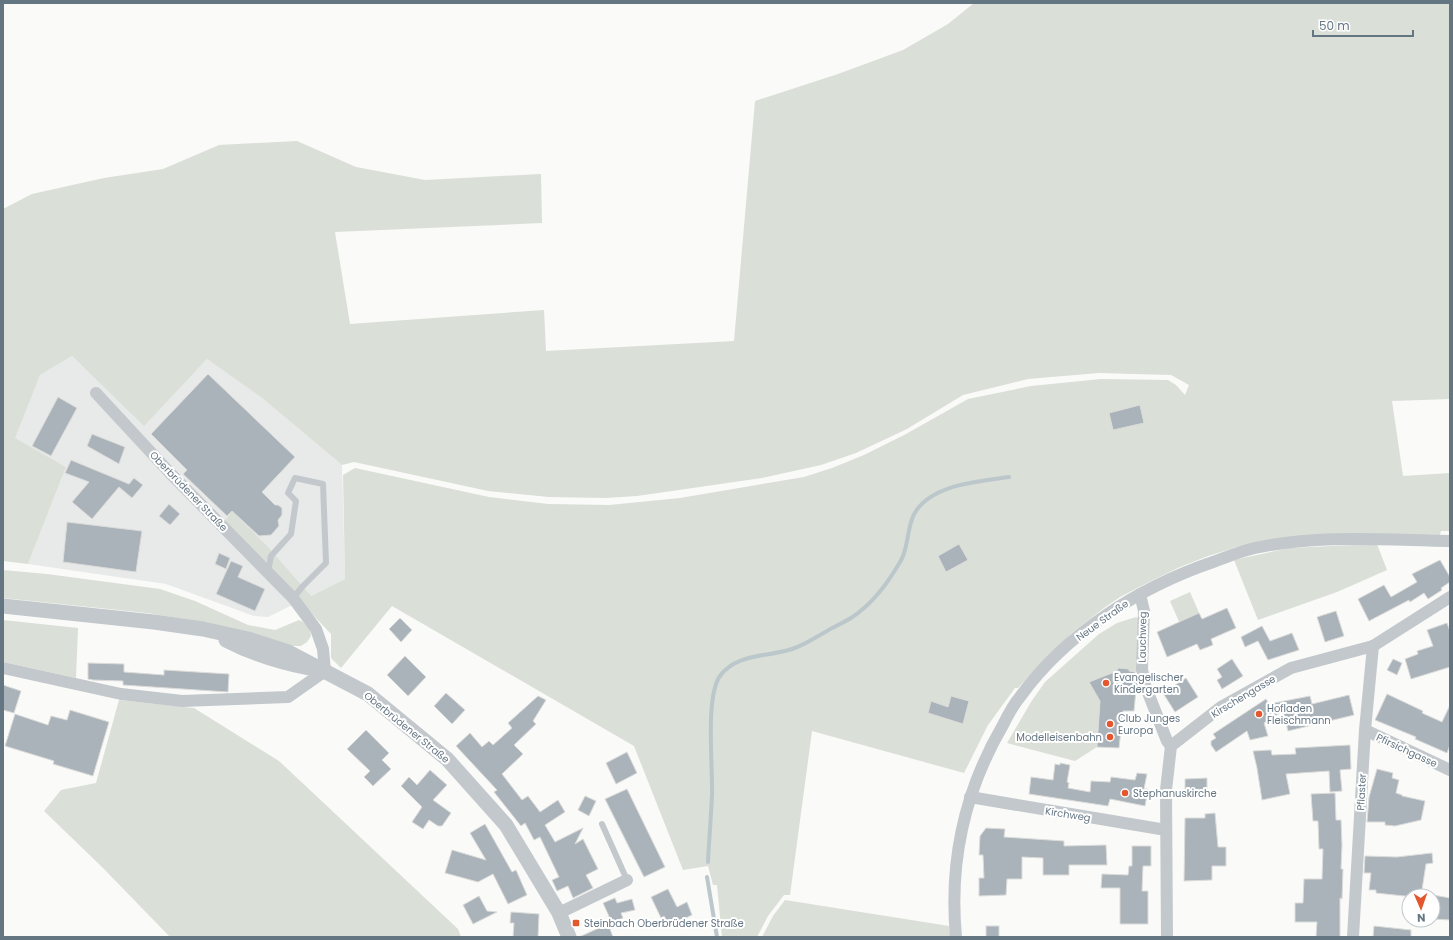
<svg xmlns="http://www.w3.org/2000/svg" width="1453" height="940" font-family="Poppins,sans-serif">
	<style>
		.built { fill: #e8e9e9 }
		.green { fill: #dadfd7 }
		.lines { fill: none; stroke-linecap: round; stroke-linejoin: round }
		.stream { stroke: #bbc7cb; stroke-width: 4 }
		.building { fill: #aab3b9; stroke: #dcdcda }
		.service { stroke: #c3c8cc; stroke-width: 6 }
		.minor { stroke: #c3c8cc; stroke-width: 12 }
		.tertiary { stroke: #c3c8cc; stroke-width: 15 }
		.poi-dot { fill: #e4572e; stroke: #fff; stroke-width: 1.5 }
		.labels { text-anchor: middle; stroke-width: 4; stroke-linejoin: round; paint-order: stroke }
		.street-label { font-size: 10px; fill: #657683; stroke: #fff }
		.poi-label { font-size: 10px; fill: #657683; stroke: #fff; text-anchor: start }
	</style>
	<rect width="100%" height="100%" fill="#fafaf8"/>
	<polygon class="built" points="72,356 144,425 207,359 262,398 342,465 345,579 268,617 254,616 166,584 28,564 66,467 14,438 40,375"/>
	<g class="green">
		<polygon points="974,3 1450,3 1450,399 1392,401 1403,476 1450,473 1450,531 1441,531 1440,535 1265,541 1237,547 1208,556 1180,567 1151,581 1120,597 1104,608 1073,632 1044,660 1018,688 1015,688 988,725 964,773 812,731 790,895 784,895 768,916 757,937 722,937 717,885 713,885 708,866 683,870 634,746 392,606 341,668 331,658 331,634 225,521 232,511 268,547 311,596 345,579 343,475 355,468 489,497 548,504 609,505 680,498 804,477 832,468 864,455 906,434 968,399 1031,386 1101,379 1168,380 1176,385 1185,395 1189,385 1171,375 1099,373 1028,379 963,395 907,429 856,453 821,465 762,478 637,496 606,498 549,497 488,491 354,462 342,465 262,398 207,359 144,426 72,356 40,375 15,438 66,467 28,564 3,561 3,209 32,194 104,178 163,169 219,145 297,141 356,167 425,180 541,174 542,223 335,232 350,324 544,310 546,351 734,341 755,101 838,74 903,50 948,24"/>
		<polygon points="1377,544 1387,570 1337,592 1258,620 1234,560 1289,548"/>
		<polygon points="3,570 47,574 160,589 195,601 248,625 275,630 299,620 303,622 310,629 311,636 307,642 301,646 283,646 209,623 147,613 3,598"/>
		<polygon points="1190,592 1206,629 1184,633 1170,601"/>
		<polygon points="1136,617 1139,619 1137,672 1129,671 1129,669 1118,668 1117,673 1112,675 1111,673 1090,682 1100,700 1097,747 1075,761 1007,743 1031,702 1045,682 1099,634 1117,623"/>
		<polygon points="3,620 78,628 76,678 3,662"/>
		<polygon points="119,700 194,708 279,761 458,929 461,937 170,937 103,868 44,811 61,790 96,783"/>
		<polygon points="785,900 949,926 951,937 762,937 773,916"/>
	</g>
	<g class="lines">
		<g class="stream">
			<path d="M 708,862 C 709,840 711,818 712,795 C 713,767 705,697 720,676 C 736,653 769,657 792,649 C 805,645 816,637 827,631 C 835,626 843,623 851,618 C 871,605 885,587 897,567 C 900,562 903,558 904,553 C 909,539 908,519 919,507 C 939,484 980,481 1009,477"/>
			<polyline points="707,877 717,937"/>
		</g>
	</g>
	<g class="building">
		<polygon points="208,374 295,457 262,492 275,505 278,505 282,508 282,515 278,520 279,526 271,535 259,536 232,511 227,516 183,474 187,470 151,434"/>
		<polygon points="58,397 77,408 51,456 32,446"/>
		<polygon points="1140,405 1144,423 1113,430 1109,413"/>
		<polygon points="92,434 125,447 119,464 87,446"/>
		<polygon points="71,460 129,484 134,478 143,485 132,498 119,487 92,519 72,502 89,482 65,473"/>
		<polygon points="169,504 180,514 170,525 159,516"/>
		<polygon points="67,522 142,531 136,572 63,562"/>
		<polygon points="959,544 968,560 946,572 938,556"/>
		<polygon points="219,553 230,558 226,569 215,564"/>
		<polygon points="1440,560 1450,577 1450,582 1441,588 1442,590 1428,599 1424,593 1410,602 1409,600 1369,621 1358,599 1384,585 1391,597 1417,582 1412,574"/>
		<polygon points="231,561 243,566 238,577 265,589 255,611 216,594"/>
		<polygon points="1227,608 1236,628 1211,639 1213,645 1200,650 1197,644 1167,657 1157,632 1199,613 1202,619"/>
		<polygon points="1336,611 1344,636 1325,642 1317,617"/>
		<polygon points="400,618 412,630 401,642 389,629"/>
		<polygon points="1447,623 1450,631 1450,667 1411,679 1405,659 1418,654 1417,651 1433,646 1427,630"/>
		<polygon points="1262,626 1270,641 1292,633 1299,650 1268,660 1258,641 1245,647 1241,637"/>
		<polygon points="405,656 426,677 408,696 387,675"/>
		<polygon points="1232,659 1243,676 1222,689 1217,680 1222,677 1217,669"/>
		<polygon points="1393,659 1402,663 1397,675 1387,670"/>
		<polygon points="88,663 124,664 124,672 164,675 164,670 229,674 228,692 123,685 123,681 93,680 88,679"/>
		<polygon points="1118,668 1129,669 1129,671 1135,672 1139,690 1136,690 1134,711 1123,711 1119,748 1097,747 1100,701 1089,682 1117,671"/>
		<polygon points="1186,678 1198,697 1175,712 1163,693"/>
		<polygon points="3,685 21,691 14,713 3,710"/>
		<polygon points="446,693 465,710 452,724 434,706"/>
		<polygon points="1387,694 1423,711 1422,713 1442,722 1450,705 1450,745 1447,753 1415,739 1416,737 1375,720"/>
		<polygon points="1349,695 1354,715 1288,731 1283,711 1264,723 1268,736 1250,740 1247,731 1216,752 1211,745 1211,741 1216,738 1213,734 1266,699 1269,704 1310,696 1312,704"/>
		<polygon points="538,696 546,700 533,721 536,724 514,745 523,754 502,774 522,800 528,796 540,812 558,800 565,812 545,825 555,842 583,828 575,844 583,839 598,869 586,875 593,888 573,898 568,886 557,891 552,880 559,877 540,837 534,840 525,823 521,826 494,792 497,790 456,746 470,733 482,747 489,741 493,745 512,728 508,723"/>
		<polygon points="951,696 969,701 963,724 928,713 931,701 948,707"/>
		<polygon points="70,710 109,722 93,776 53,764 54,761 5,746 15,714 48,725 51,716 67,720"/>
		<polygon points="366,730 389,753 382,760 391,769 373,786 364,777 370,771 347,749"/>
		<polygon points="1350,745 1351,769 1340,770 1342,791 1330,792 1329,771 1286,774 1290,794 1262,800 1257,768 1253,751 1271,750 1272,755 1296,754 1295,748"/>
		<polygon points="627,752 637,773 616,784 606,763"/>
		<polygon points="1060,763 1070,765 1067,782 1069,783 1068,788 1090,792 1091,781 1110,782 1111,777 1135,780 1137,773 1147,774 1144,789 1148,789 1145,806 1110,799 1108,806 1029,794 1031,777 1053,780 1055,764 1060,765"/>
		<polygon points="1377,769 1393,773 1392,778 1399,780 1396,793 1402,795 1402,796 1425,801 1421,820 1395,826 1385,825 1385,822 1367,822 1369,797"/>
		<polygon points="430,770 447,785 433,800 451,813 442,826 438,826 429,820 423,829 412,822 422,807 401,786 409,777 417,785"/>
		<polygon points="1207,778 1207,792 1185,792 1185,779"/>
		<polygon points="627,789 665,867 644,877 605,799"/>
		<polygon points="1335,793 1336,820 1341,820 1342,845 1341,869 1343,869 1342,899 1340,898 1340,937 1316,937 1317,922 1295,922 1295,903 1303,903 1304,879 1322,879 1323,849 1319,849 1318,821 1313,821 1311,794"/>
		<polygon points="585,796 596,801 589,816 578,810"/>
		<polygon points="1215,813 1218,847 1226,847 1226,866 1212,866 1212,880 1184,881 1185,818 1205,818 1205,814"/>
		<polygon points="485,824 512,872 516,870 527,895 508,904 493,874 478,882 445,873 452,850 486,860 470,833"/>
		<polygon points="986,828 1005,829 1004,837 1064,841 1064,846 1106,845 1107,865 1069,865 1069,875 1043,875 1043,858 1022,857 1022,879 1007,879 1006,895 979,896 979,878 984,878 983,855 979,855 980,836"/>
		<polygon points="1132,846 1151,846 1151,866 1143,866 1142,891 1148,891 1148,924 1120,924 1120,888 1101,888 1102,874 1128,875 1129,866 1132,866"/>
		<polygon points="1432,853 1433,863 1426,864 1421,896 1404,896 1376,893 1376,890 1369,890 1371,873 1364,873 1365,856 1397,857"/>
		<polygon points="668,889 677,907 687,902 692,915 669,926 664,916 661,918 651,897"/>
		<polygon points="1433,895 1450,898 1450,920 1433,919"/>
		<polygon points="479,896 487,911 497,912 473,924 463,905"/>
		<polygon points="615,898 617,903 632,899 635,910 621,913 623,918 612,923 603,903"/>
		<polygon points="511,912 539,914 538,937 513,937 514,923 510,923"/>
		<polygon points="608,924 613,937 579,937"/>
		<rect x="986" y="926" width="13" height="11"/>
		<polygon points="1374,926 1411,930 1411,937 1373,937"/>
	</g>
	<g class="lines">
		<g class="service">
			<polyline points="268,572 271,556 291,534 296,501 288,493 295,478 323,484 326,563 303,586 293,598"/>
			<polyline points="602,824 627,880"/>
		</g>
		<g class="minor">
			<polyline points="1140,594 1144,611 1142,669 1145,685 1167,741 1171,746"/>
			<polyline points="3,668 121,694 182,701 288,697 325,671 323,649 316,629 293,598 171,474 96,393"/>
			<polyline points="1365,730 1450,770"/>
			<polyline points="970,797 1166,830"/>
			<polyline points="559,913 627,880"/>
			<path d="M 956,937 C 949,862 965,790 1003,725 C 1008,715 1013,705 1020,697 C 1066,633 1140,587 1213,562 C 1227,557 1241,551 1255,548 C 1319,534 1386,540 1450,541"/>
			<polyline points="1167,937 1166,790 1171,746 1221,707 1291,668 1373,646 1450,597"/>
			<polyline points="1353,937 1365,730 1373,646"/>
		</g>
		<g class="tertiary">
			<polyline points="3,606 154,622 203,629 248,639 288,652 368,694 447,759 506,825 559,913 569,937"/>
			<path d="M 226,640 C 253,654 278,662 309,668"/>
		</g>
	</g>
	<g class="poi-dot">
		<circle cx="1106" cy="683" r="4"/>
		<circle cx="1259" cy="714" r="4"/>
		<circle cx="1110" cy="724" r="4"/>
		<circle cx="1110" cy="737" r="4"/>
		<circle cx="1125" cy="793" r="4"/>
		<rect x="572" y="919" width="8" height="8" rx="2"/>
	</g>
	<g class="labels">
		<g class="street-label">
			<text transform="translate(189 491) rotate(46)" y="4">Oberbrüdener Straße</text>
			<text transform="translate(1102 620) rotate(-36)" y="4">Neue Straße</text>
			<text transform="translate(1142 637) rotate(-89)" y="4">Lauchweg</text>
			<text transform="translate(1243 696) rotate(-31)" y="4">Kirschengasse</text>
			<text transform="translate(407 727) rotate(39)" y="4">Oberbrüdener Straße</text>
			<text transform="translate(1407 750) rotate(25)" y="4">Pfirsichgasse</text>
			<text transform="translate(1361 792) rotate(-87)" y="4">Pflaster</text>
			<text transform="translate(1068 814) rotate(9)" y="4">Kirchweg</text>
		</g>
		<g class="poi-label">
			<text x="1114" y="681">Evangelischer<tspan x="1114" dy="12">Kindergarten</tspan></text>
			<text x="1267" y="712">Hofladen<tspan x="1267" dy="12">Fleischmann</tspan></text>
			<text x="1118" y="722">Club Junges<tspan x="1118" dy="12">Europa</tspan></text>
			<text x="1102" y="741" text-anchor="end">Modelleisenbahn</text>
			<text x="1133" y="797">Stephanuskirche</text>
			<text x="584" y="927">Steinbach Oberbrüdener Straße</text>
		</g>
	</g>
	<rect width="1453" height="940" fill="none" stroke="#657683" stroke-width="8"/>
	<g transform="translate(1421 908) rotate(178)"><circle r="19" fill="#ffffff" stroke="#c1c8cd"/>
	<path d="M0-3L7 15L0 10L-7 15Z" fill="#e4572e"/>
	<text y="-6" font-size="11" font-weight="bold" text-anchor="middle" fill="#657683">N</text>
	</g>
	<path d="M1313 30v6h100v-6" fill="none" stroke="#657683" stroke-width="2"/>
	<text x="1319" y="30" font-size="12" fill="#657683" stroke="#ffffff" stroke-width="3" paint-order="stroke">50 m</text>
</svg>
